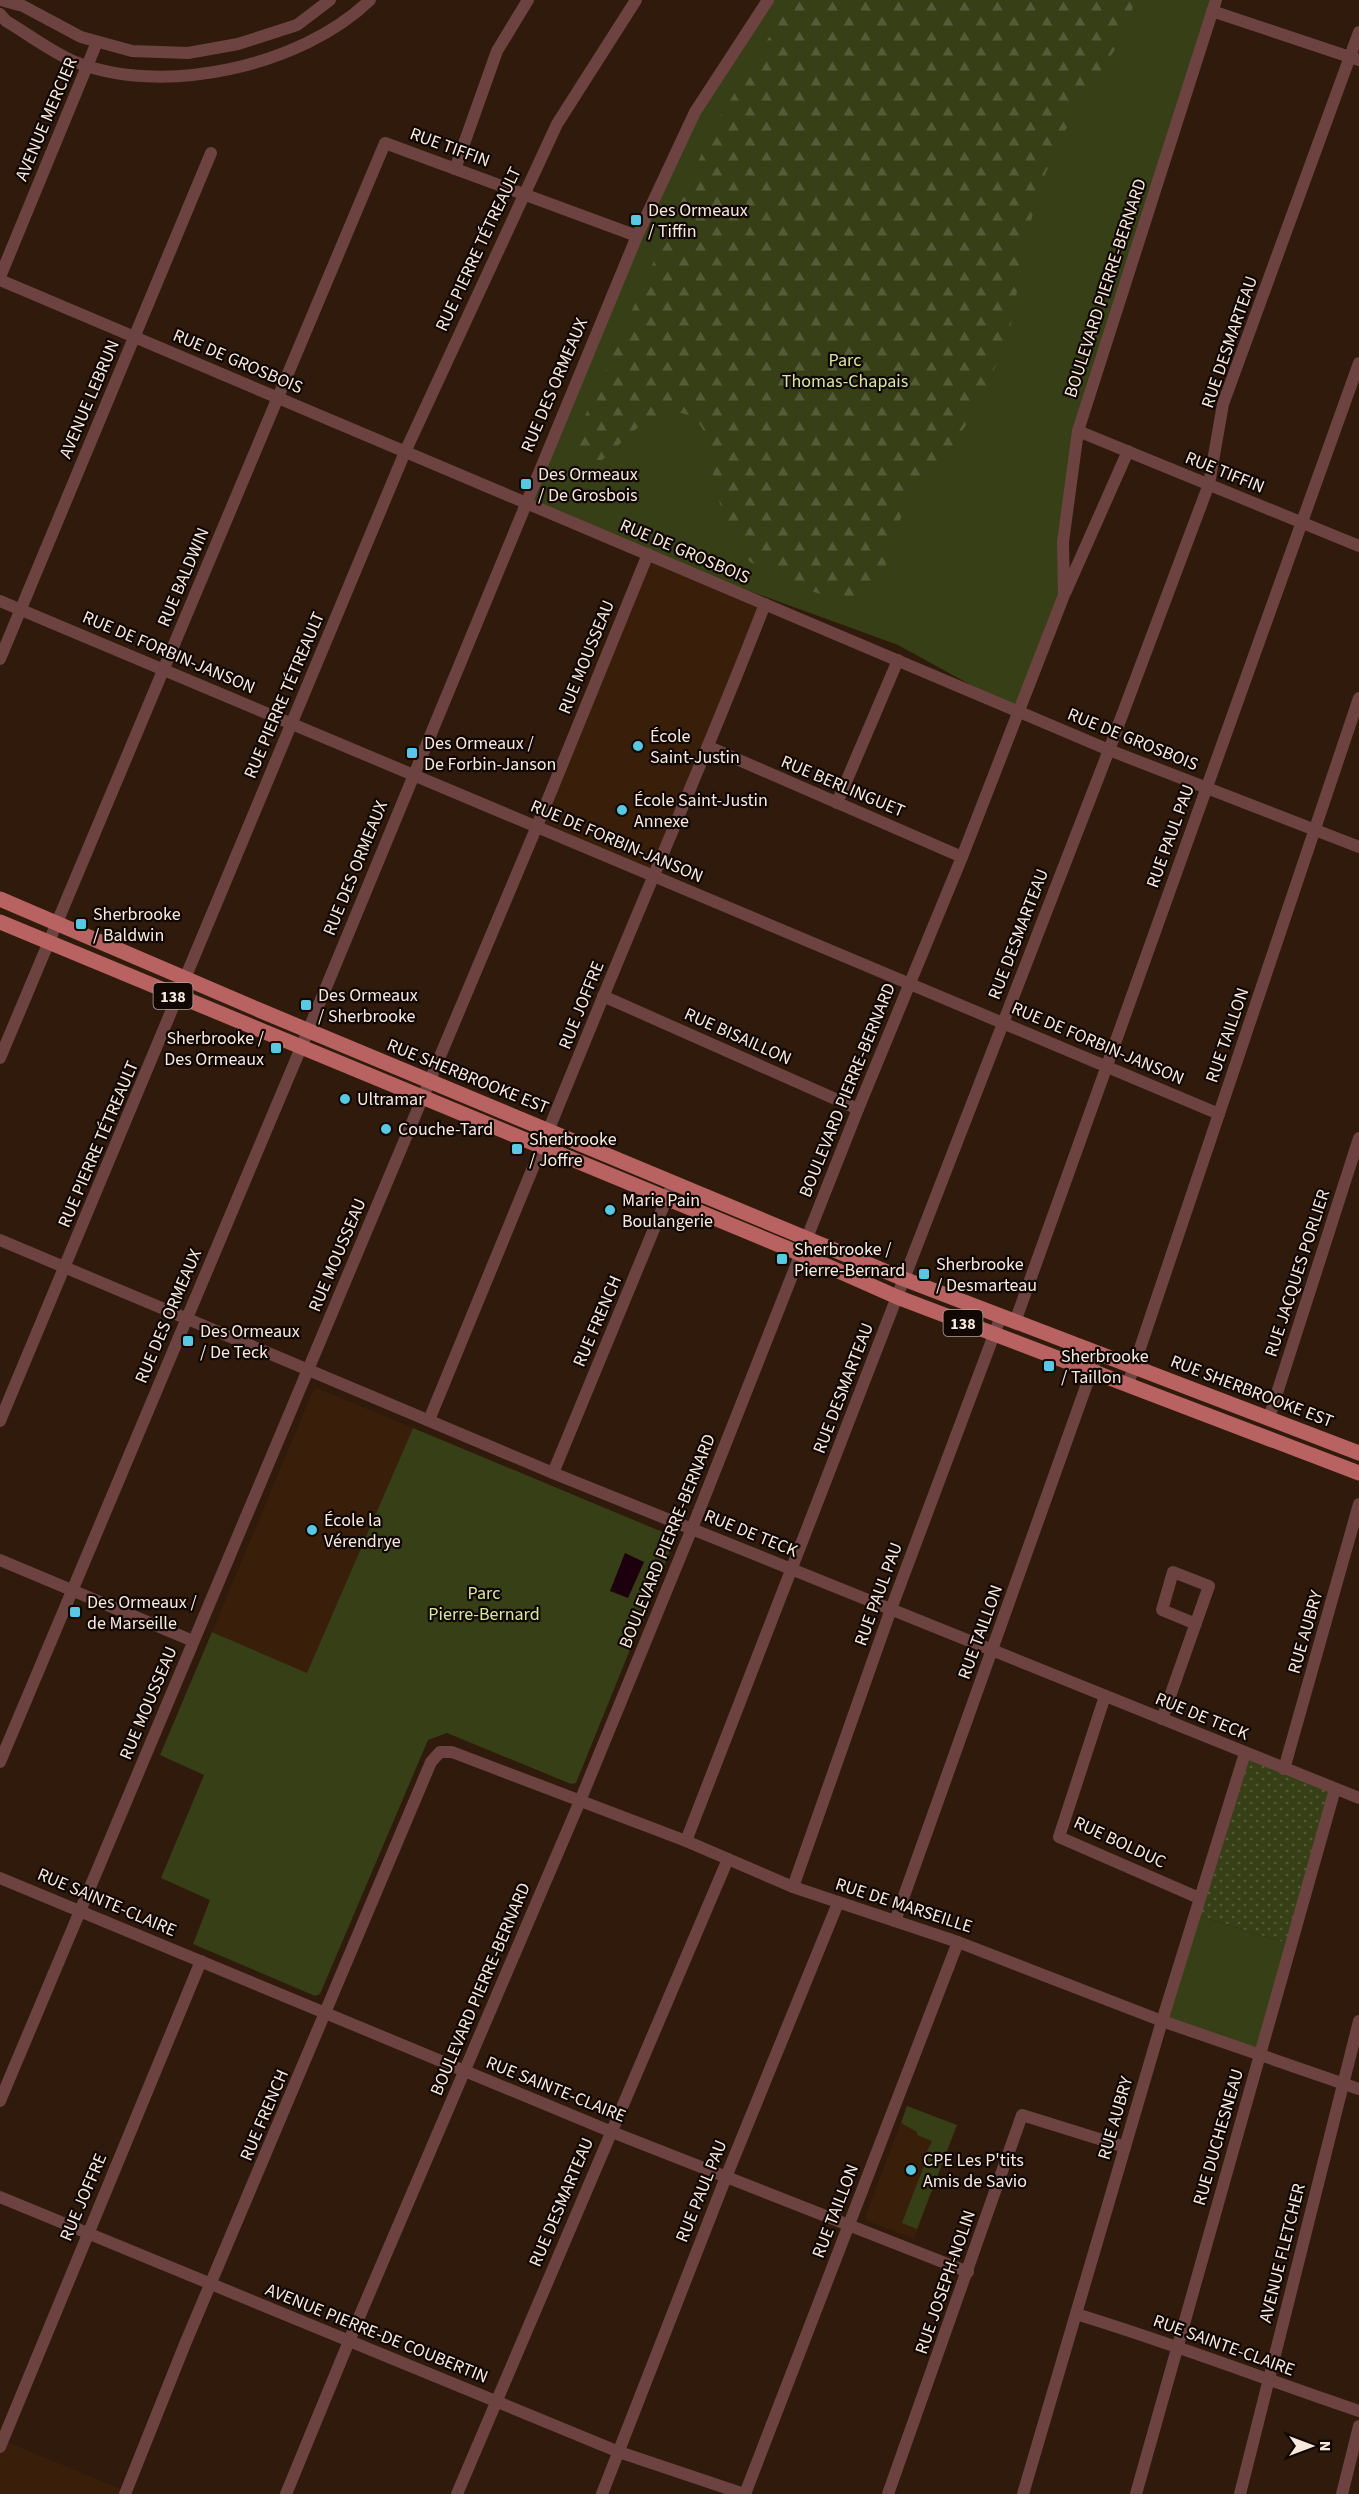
<svg xmlns="http://www.w3.org/2000/svg" width="1359" height="2494" font-family="'Source Sans 3',sans-serif">
	<style>
		.built { fill: #391e0a }
		.green { fill: #373f16 }
		.forest { fill: url(#forest-firs) }
		.garden { fill: url(#garden-dots) }
		.water { fill: #1c000d }
		.lines { fill: none; stroke-linecap: round; stroke-linejoin: round }
		.minor { stroke: #6c4341; stroke-width: 12 }
		.major { stroke: #b86361; stroke-width: 15 }
		.poi-dot { fill: #58c9e3; stroke: #110803; stroke-width: 2 }
		.labels { text-anchor: middle; stroke-width: 4.5; stroke-linejoin: round; paint-order: stroke }
		.shield { fill: #110803; stroke: #b3a69d; stroke-width: 1.5 }
		.shield-label { font-size: 16px; font-weight: bold; fill: #f8e9df }
		.street-label { font-size: 18px; fill: #f8e9df; stroke: #110803 }
		.poi-label { font-size: 18px; fill: #f8e9df; stroke: #110803; text-anchor: start }
		.park-label { font-size: 18px; fill: #d6e89d; stroke: #110803 }
	</style>
	<defs>
		<pattern id="forest-firs" width="22" height="20" patternUnits="userSpaceOnUse" patternTransform="scale(1.5)"><rect width="22" height="20" fill="#373f16"/><path d="M5 1l3.5 6h-7zM16 11l3.5 6h-7z" fill="#555b37"/></pattern>
		<pattern id="garden-dots" width="8" height="8" patternUnits="userSpaceOnUse" patternTransform="scale(1.5)"><rect width="8" height="8" fill="#373f16"/><path d="M2 2h.1M6 6h.1" fill="none" stroke="#555b37" stroke-width="1.8" stroke-linecap="round"/></pattern>
	</defs>
	<rect width="100%" height="100%" fill="#2f1a0b"/>
	<g class="built">
		<polygon points="648,554 765,604 655,876 537,826"/>
		<polygon points="317,1388 413,1428 307,1674 212,1632 313,1390"/>
		<polygon points="907,2106 957,2125 914,2239 868,2221 865,2217"/>
		<polygon points="0,2439 126,2491 132,2494 0,2494"/>
	</g>
	<g class="green">
		<polygon points="766,0 1216,0 1078,431 1064,595 1020,712 898,645 648,554 525,502 695,112"/>
		<polygon points="413,1428 672,1536 674,1541 576,1783 571,1784 447,1733 428,1740 320,1994 315,1996 193,1944 210,1900 161,1878 204,1775 160,1755 212,1632 307,1673"/>
		<polygon points="1194,1914 1290,1944 1260,2055 1162,2021"/>
		<polygon points="907,2106 957,2125 917,2229 902,2223 925,2163 922,2162 932,2141 917,2135 917,2132 901,2123"/>
	</g>
	<polygon class="forest" points="792,0 1133,0 1132,12 1118,45 1075,110 1046,172 1029,227 1010,329 982,400 935,473 903,511 877,594 859,605 814,592 750,562 730,536 714,484 707,436 695,417 674,411 645,421 602,460 578,460 570,450 713,128"/>
	<polygon class="garden" points="1245,1753 1335,1789 1290,1944 1194,1914"/>
	<polygon class="water" points="625,1553 644,1562 628,1598 610,1591"/>
	<g class="lines">
		<g class="minor">
			<polyline points="1,0 23,6 81,37 132,51 188,53 238,44 297,25 330,0"/>
			<polyline points="1212,11 1359,60"/>
			<path d="M 0,14 L 6,21 C 28,34 50,51 73,61 C 162,98 302,66 370,0"/>
			<polyline points="455,169 497,51 528,0"/>
			<polyline points="0,277 97,42"/>
			<polyline points="0,280 1109,750 1359,847"/>
			<polyline points="1078,431 1359,546"/>
			<polyline points="1066,591 1128,451"/>
			<polyline points="0,601 1219,1114"/>
			<polyline points="0,659 211,153"/>
			<polyline points="709,747 962,857"/>
			<polyline points="837,803 898,660"/>
			<polyline points="603,996 858,1109"/>
			<polyline points="0,1058 385,143 637,236"/>
			<polyline points="0,1240 553,1473 1359,1798"/>
			<polyline points="1015,1322 1359,363"/>
			<polyline points="1128,1384 1359,698"/>
			<polyline points="1269,1418 1359,1138"/>
			<path d="M 429,1420 C 488,1279 545,1138 603,997 C 657,866 714,736 765,604"/>
			<polyline points="0,1421 405,452 557,124 636,0"/>
			<polyline points="553,1473 673,1183"/>
			<polyline points="0,1560 193,1641"/>
			<polyline points="1105,1696 1059,1837 1199,1898"/>
			<polyline points="1162,1719 1209,1586 1173,1572 1162,1610 1196,1624"/>
			<polyline points="0,1762 308,1031 637,236 695,112 768,0"/>
			<polyline points="1284,1769 1359,1504"/>
			<polyline points="686,1841 1109,750 1209,484 1223,404 1359,32"/>
			<polyline points="0,1878 612,2132 968,2272"/>
			<polyline points="793,1887 891,1609 1001,1316"/>
			<polyline points="895,1921 1098,1353"/>
			<polyline points="0,2101 537,826 648,554"/>
			<polyline points="0,2197 619,2452 744,2494"/>
			<path d="M 1076,2314 C 1172,2343 1264,2379 1359,2411"/>
			<polyline points="0,2447 201,1961"/>
			<polyline points="125,2494 185,2344 431,1762 440,1752 452,1752 686,1841 793,1887 958,1942 1162,2021 1359,2089"/>
			<polyline points="286,2494 354,2329 580,1801 695,1521 858,1109 962,857 1064,595 1063,542 1078,431 1216,0"/>
			<polyline points="457,2494 728,1859"/>
			<polyline points="602,2494 726,2177 838,1903"/>
			<polyline points="745,2494 958,1942"/>
			<polyline points="888,2494 1022,2115 1125,2147"/>
			<polyline points="1023,2494 1162,2021 1245,1753"/>
			<polyline points="1136,2494 1335,1789"/>
			<polyline points="1240,2494 1359,2021"/>
			<polyline points="1342,2494 1359,2426"/>
		</g>
		<g class="major">
			<polyline points="0,899 259,1010 904,1279 1359,1453"/>
			<polyline points="0,922 789,1249 897,1297 1359,1473"/>
		</g>
	</g>
	<g class="poi-dot">
		<rect x="630" y="214" width="12" height="12" rx="3"/>
		<rect x="520" y="478" width="12" height="12" rx="3"/>
		<circle cx="638" cy="746" r="6"/>
		<rect x="406" y="747" width="12" height="12" rx="3"/>
		<circle cx="622" cy="810" r="6"/>
		<rect x="75" y="918" width="12" height="12" rx="3"/>
		<rect x="300" y="999" width="12" height="12" rx="3"/>
		<rect x="270" y="1042" width="12" height="12" rx="3"/>
		<circle cx="345" cy="1099" r="6"/>
		<circle cx="386" cy="1129" r="6"/>
		<rect x="511" y="1143" width="12" height="12" rx="3"/>
		<circle cx="610" cy="1210" r="6"/>
		<rect x="776" y="1253" width="12" height="12" rx="3"/>
		<rect x="918" y="1268" width="12" height="12" rx="3"/>
		<rect x="182" y="1335" width="12" height="12" rx="3"/>
		<rect x="1043" y="1360" width="12" height="12" rx="3"/>
		<circle cx="312" cy="1530" r="6"/>
		<rect x="69" y="1606" width="12" height="12" rx="3"/>
		<circle cx="911" cy="2170" r="6"/>
	</g>
	<g class="labels">
		<g class="shield">
			<rect x="153.5" y="983" width="39" height="26" rx="4.5"/>
			<rect x="943.5" y="1310" width="39" height="26" rx="4.5"/>
		</g>
		<g class="shield-label">
			<text x="173" y="1002">138</text>
			<text x="963" y="1329">138</text>
		</g>
		<g class="street-label">
			<text transform="translate(46 119) rotate(-67)" y="6">AVENUE MERCIER</text>
			<text transform="translate(450 147) rotate(20)" y="6">RUE TIFFIN</text>
			<text transform="translate(478 249) rotate(-65)" y="6">RUE PIERRE TÉTREAULT</text>
			<text transform="translate(1105 288) rotate(-72)" y="6">BOULEVARD PIERRE-BERNARD</text>
			<text transform="translate(1229 342) rotate(-71)" y="6">RUE DESMARTEAU</text>
			<text transform="translate(238 361) rotate(23)" y="6">RUE DE GROSBOIS</text>
			<text transform="translate(554 385) rotate(-67)" y="6">RUE DES ORMEAUX</text>
			<text transform="translate(89 399) rotate(-67)" y="6">AVENUE LEBRUN</text>
			<text transform="translate(1225 472) rotate(22)" y="6">RUE TIFFIN</text>
			<text transform="translate(685 551) rotate(23)" y="6">RUE DE GROSBOIS</text>
			<text transform="translate(183 577) rotate(-67)" y="6">RUE BALDWIN</text>
			<text transform="translate(169 652) rotate(23)" y="6">RUE DE FORBIN-JANSON</text>
			<text transform="translate(586 657) rotate(-68)" y="6">RUE MOUSSEAU</text>
			<text transform="translate(284 695) rotate(-67)" y="6">RUE PIERRE TÉTREAULT</text>
			<text transform="translate(1133 739) rotate(22)" y="6">RUE DE GROSBOIS</text>
			<text transform="translate(843 786) rotate(23)" y="6">RUE BERLINGUET</text>
			<text transform="translate(1170 836) rotate(-70)" y="6">RUE PAUL PAU</text>
			<text transform="translate(617 841) rotate(23)" y="6">RUE DE FORBIN-JANSON</text>
			<text transform="translate(355 868) rotate(-68)" y="6">RUE DES ORMEAUX</text>
			<text transform="translate(1018 934) rotate(-69)" y="6">RUE DESMARTEAU</text>
			<text transform="translate(581 1005) rotate(-68)" y="6">RUE JOFFRE</text>
			<text transform="translate(1227 1035) rotate(-71)" y="6">RUE TAILLON</text>
			<text transform="translate(738 1036) rotate(24)" y="6">RUE BISAILLON</text>
			<text transform="translate(1098 1043) rotate(23)" y="6">RUE DE FORBIN-JANSON</text>
			<text transform="translate(468 1076) rotate(22)" y="6">RUE SHERBROOKE EST</text>
			<text transform="translate(847 1090) rotate(-68)" y="6">BOULEVARD PIERRE-BERNARD</text>
			<text transform="translate(98 1144) rotate(-67)" y="6">RUE PIERRE TÉTREAULT</text>
			<text transform="translate(337 1255) rotate(-67)" y="6">RUE MOUSSEAU</text>
			<text transform="translate(1297 1273) rotate(-72)" y="6">RUE JACQUES PORLIER</text>
			<text transform="translate(168 1316) rotate(-67)" y="6">RUE DES ORMEAUX</text>
			<text transform="translate(597 1321) rotate(-67)" y="6">RUE FRENCH</text>
			<text transform="translate(843 1388) rotate(-69)" y="6">RUE DESMARTEAU</text>
			<text transform="translate(1252 1391) rotate(21)" y="6">RUE SHERBROOKE EST</text>
			<text transform="translate(751 1533) rotate(22)" y="6">RUE DE TECK</text>
			<text transform="translate(667 1541) rotate(-68)" y="6">BOULEVARD PIERRE-BERNARD</text>
			<text transform="translate(878 1594) rotate(-70)" y="6">RUE PAUL PAU</text>
			<text transform="translate(980 1632) rotate(-70)" y="6">RUE TAILLON</text>
			<text transform="translate(1305 1632) rotate(-74)" y="6">RUE AUBRY</text>
			<text transform="translate(148 1703) rotate(-67)" y="6">RUE MOUSSEAU</text>
			<text transform="translate(1202 1716) rotate(22)" y="6">RUE DE TECK</text>
			<text transform="translate(1120 1842) rotate(25)" y="6">RUE BOLDUC</text>
			<text transform="translate(107 1902) rotate(23)" y="6">RUE SAINTE-CLAIRE</text>
			<text transform="translate(904 1905) rotate(18)" y="6">RUE DE MARSEILLE</text>
			<text transform="translate(480 1989) rotate(-67)" y="6">BOULEVARD PIERRE-BERNARD</text>
			<text transform="translate(556 2089) rotate(22)" y="6">RUE SAINTE-CLAIRE</text>
			<text transform="translate(264 2115) rotate(-67)" y="6">RUE FRENCH</text>
			<text transform="translate(1115 2118) rotate(-74)" y="6">RUE AUBRY</text>
			<text transform="translate(1218 2137) rotate(-74)" y="6">RUE DUCHESNEAU</text>
			<text transform="translate(701 2191) rotate(-68)" y="6">RUE PAUL PAU</text>
			<text transform="translate(83 2197) rotate(-67)" y="6">RUE JOFFRE</text>
			<text transform="translate(561 2202) rotate(-67)" y="6">RUE DESMARTEAU</text>
			<text transform="translate(835 2211) rotate(-69)" y="6">RUE TAILLON</text>
			<text transform="translate(1282 2253) rotate(-76)" y="6">AVENUE FLETCHER</text>
			<text transform="translate(945 2282) rotate(-71)" y="6">RUE JOSEPH-NOLIN</text>
			<text transform="translate(377 2333) rotate(22)" y="6">AVENUE PIERRE-DE COUBERTIN</text>
			<text transform="translate(1224 2345) rotate(20)" y="6">RUE SAINTE-CLAIRE</text>
		</g>
		<g class="poi-label">
			<text x="648" y="216">Des Ormeaux<tspan x="648" dy="21">/ Tiffin</tspan></text>
			<text x="538" y="480">Des Ormeaux<tspan x="538" dy="21">/ De Grosbois</tspan></text>
			<text x="650" y="742">École<tspan x="650" dy="21">Saint-Justin</tspan></text>
			<text x="424" y="749">Des Ormeaux /<tspan x="424" dy="21">De Forbin-Janson</tspan></text>
			<text x="634" y="806">École Saint-Justin<tspan x="634" dy="21">Annexe</tspan></text>
			<text x="93" y="920">Sherbrooke<tspan x="93" dy="21">/ Baldwin</tspan></text>
			<text x="318" y="1001">Des Ormeaux<tspan x="318" dy="21">/ Sherbrooke</tspan></text>
			<text x="264" y="1044" text-anchor="end">Sherbrooke /<tspan x="264" dy="21">Des Ormeaux</tspan></text>
			<text x="357" y="1105">Ultramar</text>
			<text x="398" y="1135">Couche-Tard</text>
			<text x="529" y="1145">Sherbrooke<tspan x="529" dy="21">/ Joffre</tspan></text>
			<text x="622" y="1206">Marie Pain<tspan x="622" dy="21">Boulangerie</tspan></text>
			<text x="794" y="1255">Sherbrooke /<tspan x="794" dy="21">Pierre-Bernard</tspan></text>
			<text x="936" y="1270">Sherbrooke<tspan x="936" dy="21">/ Desmarteau</tspan></text>
			<text x="200" y="1337">Des Ormeaux<tspan x="200" dy="21">/ De Teck</tspan></text>
			<text x="1061" y="1362">Sherbrooke<tspan x="1061" dy="21">/ Taillon</tspan></text>
			<text x="324" y="1526">École la<tspan x="324" dy="21">Vérendrye</tspan></text>
			<text x="87" y="1608">Des Ormeaux /<tspan x="87" dy="21">de Marseille</tspan></text>
			<text x="923" y="2166">CPE Les P'tits<tspan x="923" dy="21">Amis de Savio</tspan></text>
		</g>
		<g class="park-label">
			<text x="845" y="366">Parc<tspan x="845" dy="21">Thomas-Chapais</tspan></text>
			<text x="484" y="1599">Parc<tspan x="484" dy="21">Pierre-Bernard</tspan></text>
		</g>
	</g>
	<g transform="translate(1311 2446) rotate(90)" stroke="#110803" stroke-width="4.5" paint-order="stroke">
	<path d="M0-4.5L10 22L0 15L-10 22Z" fill="#f8e9df"/>
	<text y="-9" font-size="16" font-weight="bold" text-anchor="middle" fill="#f8e9df">N</text>
	</g>
</svg>
